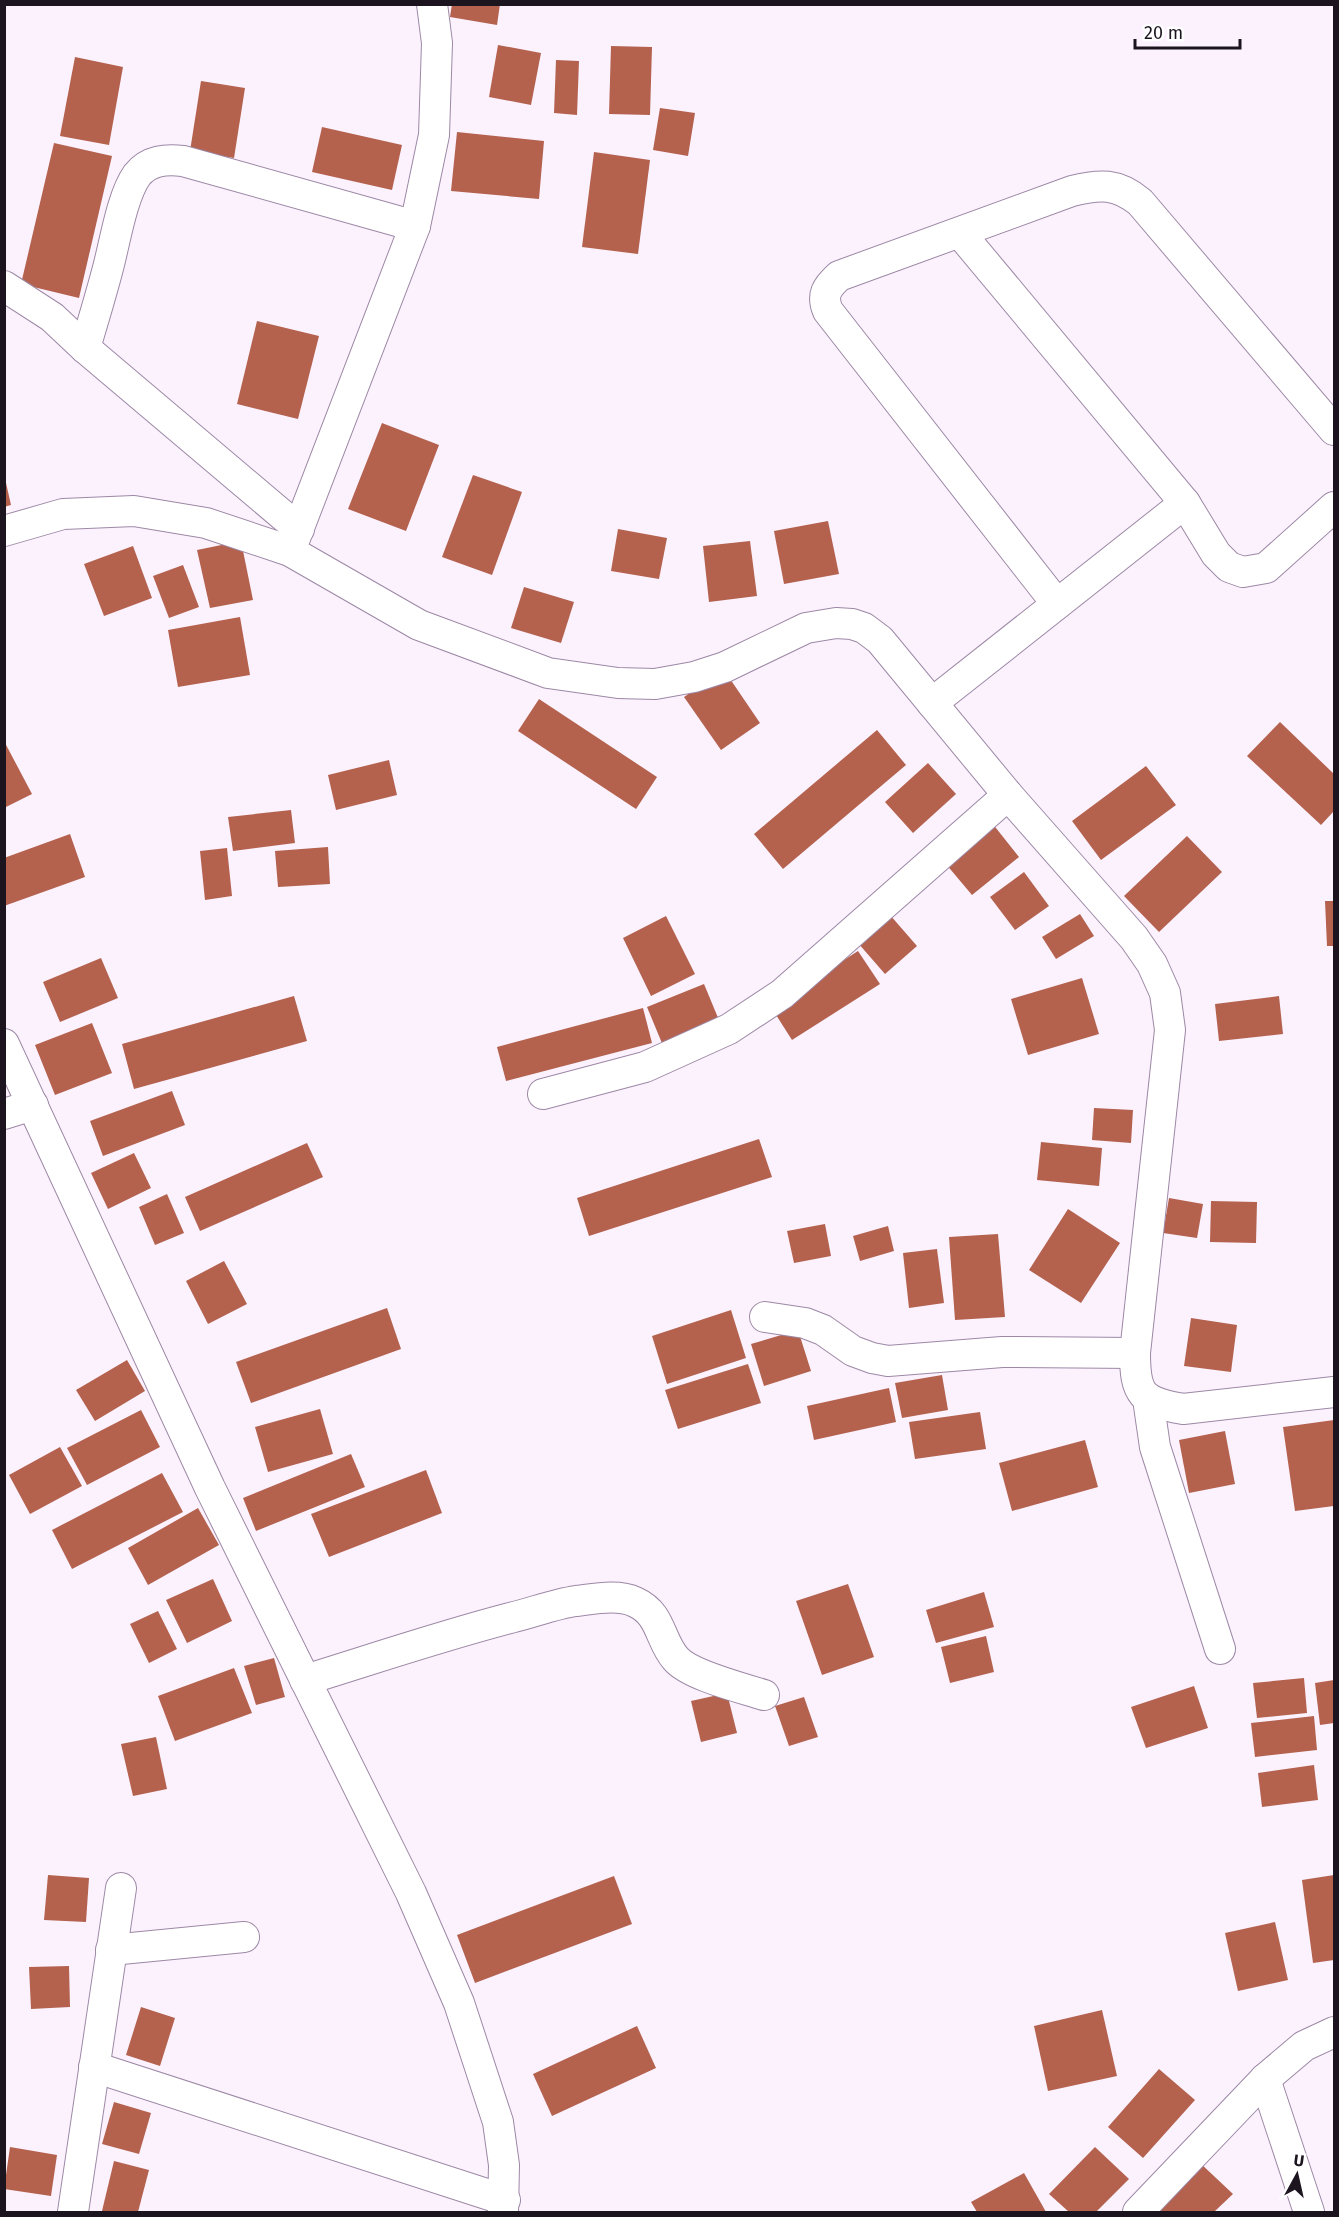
<svg xmlns="http://www.w3.org/2000/svg" width="1339" height="2217" font-family="'Fira Sans',sans-serif">
	<style>
		.building { fill: #b4614e }
		.lines { fill: none; stroke-linecap: round; stroke-linejoin: round }
		.street-casing { stroke: #9d88a5; stroke-width: 32 }
		.street { stroke: #fff; stroke-width: 30 }
	</style>
	<rect width="100%" height="100%" fill="#fbf2fe"/>
	<g class="building">
		<polygon points="452,4 500,4 497,25 450,17"/>
		<polygon points="498,45 541,53 531,105 489,97"/>
		<polygon points="611,46 652,47 650,115 609,114"/>
		<polygon points="75,57 123,67 109,145 60,136"/>
		<polygon points="556,60 579,61 577,115 554,113"/>
		<polygon points="201,81 245,88 234,158 190,151"/>
		<polygon points="660,108 695,113 688,156 653,150"/>
		<polygon points="322,127 402,145 392,190 312,172"/>
		<polygon points="457,132 544,141 539,199 451,191"/>
		<polygon points="54,143 112,156 79,298 21,284"/>
		<polygon points="594,152 650,160 638,254 582,247"/>
		<polygon points="257,321 319,336 298,419 237,404"/>
		<polygon points="382,423 439,445 406,531 348,509"/>
		<polygon points="4,474 11,505 4,507"/>
		<polygon points="473,475 522,492 492,575 442,557"/>
		<polygon points="828,521 839,574 784,584 774,531"/>
		<polygon points="618,529 667,538 659,579 611,571"/>
		<polygon points="241,541 253,600 210,608 197,550"/>
		<polygon points="750,541 757,596 709,602 703,546"/>
		<polygon points="133,546 152,598 104,616 84,564"/>
		<polygon points="183,565 199,607 169,618 153,576"/>
		<polygon points="524,587 574,602 561,643 511,628"/>
		<polygon points="240,617 250,675 178,687 168,630"/>
		<polygon points="724,670 760,723 721,750 684,697"/>
		<polygon points="539,699 657,777 636,809 518,731"/>
		<polygon points="1280,722 1334,774 1334,811 1321,825 1247,756"/>
		<polygon points="877,730 906,765 783,869 754,834"/>
		<polygon points="4,741 32,794 4,808"/>
		<polygon points="389,760 397,795 336,810 328,775"/>
		<polygon points="928,763 956,794 913,833 885,802"/>
		<polygon points="1146,766 1176,805 1101,860 1072,821"/>
		<polygon points="291,810 295,843 233,851 228,817"/>
		<polygon points="988,818 1019,857 972,895 940,857"/>
		<polygon points="70,834 85,877 4,906 4,858"/>
		<polygon points="1187,836 1222,872 1159,932 1124,896"/>
		<polygon points="328,847 330,884 278,887 275,851"/>
		<polygon points="227,848 232,896 205,900 200,851"/>
		<polygon points="1024,872 1049,906 1015,930 990,897"/>
		<polygon points="1325,901 1334,901 1334,946 1327,946"/>
		<polygon points="1080,914 1094,936 1056,959 1042,937"/>
		<polygon points="890,915 917,946 885,974 858,943"/>
		<polygon points="666,916 695,974 651,996 623,938"/>
		<polygon points="858,951 880,984 792,1040 771,1007"/>
		<polygon points="101,958 118,998 60,1022 43,982"/>
		<polygon points="1082,978 1099,1034 1028,1055 1011,999"/>
		<polygon points="704,984 721,1025 664,1048 647,1007"/>
		<polygon points="294,996 307,1041 134,1089 122,1044"/>
		<polygon points="1279,996 1283,1034 1219,1041 1215,1004"/>
		<polygon points="643,1008 652,1043 506,1081 497,1047"/>
		<polygon points="92,1023 112,1073 55,1095 35,1045"/>
		<polygon points="172,1091 185,1125 103,1156 90,1121"/>
		<polygon points="1094,1108 1133,1110 1131,1143 1092,1140"/>
		<polygon points="759,1139 772,1177 589,1236 577,1198"/>
		<polygon points="1041,1142 1102,1148 1099,1186 1037,1180"/>
		<polygon points="307,1143 323,1177 200,1231 185,1197"/>
		<polygon points="134,1153 151,1188 108,1209 91,1173"/>
		<polygon points="167,1194 184,1233 155,1245 139,1207"/>
		<polygon points="1169,1198 1203,1204 1197,1238 1163,1233"/>
		<polygon points="1211,1201 1257,1202 1256,1243 1210,1242"/>
		<polygon points="1068,1209 1120,1243 1081,1303 1029,1270"/>
		<polygon points="825,1224 831,1256 794,1263 787,1231"/>
		<polygon points="888,1226 894,1251 860,1261 853,1236"/>
		<polygon points="998,1234 1005,1317 955,1320 949,1237"/>
		<polygon points="937,1249 944,1303 909,1308 903,1253"/>
		<polygon points="224,1261 247,1304 208,1324 186,1281"/>
		<polygon points="387,1308 401,1349 251,1403 236,1362"/>
		<polygon points="731,1310 746,1358 667,1384 652,1336"/>
		<polygon points="1191,1318 1237,1325 1231,1372 1184,1366"/>
		<polygon points="798,1330 811,1371 764,1386 751,1344"/>
		<polygon points="127,1360 145,1391 95,1421 76,1390"/>
		<polygon points="748,1364 761,1403 678,1429 665,1390"/>
		<polygon points="942,1375 948,1410 902,1418 895,1383"/>
		<polygon points="889,1388 896,1422 814,1440 807,1406"/>
		<polygon points="320,1409 333,1454 268,1472 255,1427"/>
		<polygon points="141,1410 160,1447 87,1485 67,1448"/>
		<polygon points="980,1412 986,1449 915,1459 909,1422"/>
		<polygon points="1334,1420 1334,1506 1295,1511 1283,1427"/>
		<polygon points="1225,1431 1235,1484 1189,1493 1179,1440"/>
		<polygon points="1085,1440 1098,1487 1012,1511 999,1463"/>
		<polygon points="60,1447 82,1486 30,1514 9,1475"/>
		<polygon points="351,1454 365,1487 256,1531 243,1498"/>
		<polygon points="426,1470 442,1513 329,1557 311,1514"/>
		<polygon points="162,1473 183,1512 72,1569 52,1530"/>
		<polygon points="198,1508 219,1545 148,1585 128,1548"/>
		<polygon points="213,1579 232,1621 187,1643 166,1600"/>
		<polygon points="848,1584 874,1657 822,1675 796,1601"/>
		<polygon points="984,1592 994,1627 936,1643 926,1610"/>
		<polygon points="158,1611 177,1649 149,1663 130,1624"/>
		<polygon points="986,1636 994,1672 950,1683 941,1647"/>
		<polygon points="274,1658 285,1697 256,1705 244,1666"/>
		<polygon points="234,1668 252,1713 175,1741 158,1696"/>
		<polygon points="1304,1678 1307,1713 1257,1718 1253,1683"/>
		<polygon points="1334,1680 1334,1723 1320,1725 1315,1683"/>
		<polygon points="1194,1686 1208,1728 1146,1748 1131,1707"/>
		<polygon points="727,1693 737,1733 701,1742 691,1701"/>
		<polygon points="804,1697 818,1737 789,1746 775,1706"/>
		<polygon points="1314,1716 1317,1750 1255,1757 1251,1723"/>
		<polygon points="156,1737 167,1789 133,1796 121,1744"/>
		<polygon points="1314,1765 1318,1800 1262,1807 1258,1773"/>
		<polygon points="48,1875 89,1878 86,1922 44,1920"/>
		<polygon points="1334,1875 1334,1960 1313,1963 1302,1880"/>
		<polygon points="614,1876 632,1924 475,1983 457,1935"/>
		<polygon points="1275,1922 1288,1980 1238,1991 1225,1933"/>
		<polygon points="69,1966 70,2007 31,2009 29,1967"/>
		<polygon points="141,2007 175,2018 160,2066 126,2055"/>
		<polygon points="1102,2010 1117,2076 1048,2091 1034,2026"/>
		<polygon points="637,2026 656,2068 552,2116 533,2074"/>
		<polygon points="1159,2069 1195,2100 1143,2158 1108,2127"/>
		<polygon points="114,2102 151,2113 139,2154 102,2144"/>
		<polygon points="10,2147 57,2155 51,2196 4,2189"/>
		<polygon points="1095,2147 1129,2179 1096,2212 1069,2212 1049,2194"/>
		<polygon points="114,2161 149,2170 138,2212 102,2211"/>
		<polygon points="1199,2162 1233,2194 1214,2212 1153,2212"/>
		<polygon points="1024,2173 1046,2212 977,2212 971,2202"/>
	</g>
	<g class="lines">
		<defs>
			<g id="street">
				<polyline points="960,233 1185,503 1216,554 1229,567 1243,572 1266,568 1334,507"/>
				<polyline points="4,286 52,317 85,348 299,529"/>
				<path d="M 85,348 C 93,321 101,295 108,268 C 115,242 122,196 137,175 C 149,160 166,159 183,161 L 415,226"/>
				<path d="M 4,531 L 63,514 L 134,511 L 206,523 L 290,551 L 419,625 L 548,673 L 618,683 L 655,684 L 694,677 L 725,667 L 806,628 L 836,623 L 852,624 L 864,628 L 880,640 L 1008,795 L 1134,938 L 1152,964 L 1165,993 L 1170,1030 L 1135,1353 C 1135,1395 1142,1402 1183,1409 L 1334,1392"/>
				<polyline points="290,551 415,226 434,135 437,43 432,4"/>
				<path d="M 1057,604 L 828,311 C 821,295 827,287 839,276 L 1072,191 C 1100,184 1117,183 1140,202 L 1334,430"/>
				<polyline points="932,703 1185,503"/>
				<polyline points="4,1044 210,1488 411,1893 459,2003 498,2122 504,2165 503,2212"/>
				<polyline points="543,1094 645,1067 729,1029 782,994 1008,795"/>
				<polyline points="4,1114 33,1105"/>
				<polyline points="765,1317 805,1323 823,1330 853,1351 872,1358 888,1361 1002,1352 1135,1353"/>
				<polyline points="1148,1399 1155,1447 1220,1649"/>
				<path d="M 305,1680 C 373,1659 441,1636 510,1618 C 532,1613 554,1604 576,1601 C 594,1599 618,1594 635,1602 C 662,1614 659,1640 676,1659 C 691,1676 743,1688 764,1695"/>
				<polyline points="111,1950 244,1937"/>
				<polyline points="94,2067 505,2200"/>
				<polyline points="1265,2079 1309,2212"/>
				<polyline points="73,2212 121,1888"/>
				<polyline points="1138,2212 1265,2079 1304,2046 1334,2032"/>
			</g>
		</defs>
		<use href="#street" class="street-casing"/>
		<use href="#street" class="street"/>
	</g>
	<rect width="1339" height="2217" fill="none" stroke="#1c141f" stroke-width="12"/>
	<g transform="translate(1297 2175) rotate(8)" stroke="#ffffff" stroke-width="4.5" paint-order="stroke">
	<path d="M0-4.5L10 22L0 15L-10 22Z" fill="#1c141f"/>
	<text y="-9" font-size="16" font-weight="bold" text-anchor="middle" fill="#1c141f">U</text>
	</g>
	<path d="M1135 39v9h105v-9" fill="none" stroke="#1c141f" stroke-width="3"/>
	<text x="1144" y="39" font-size="18" fill="#1c141f" stroke="#ffffff" stroke-width="4.5" paint-order="stroke">20 m</text>
</svg>
